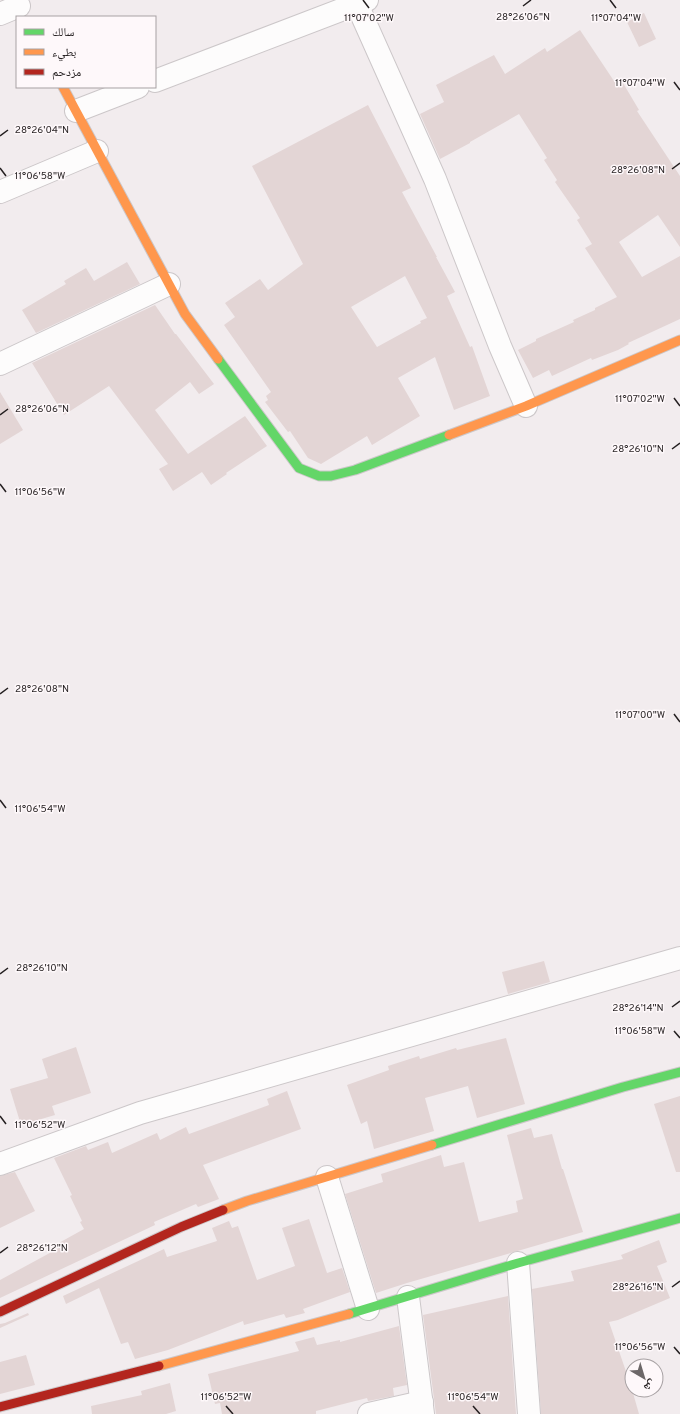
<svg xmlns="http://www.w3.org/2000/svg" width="680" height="1414" font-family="Overpass,'Noto Naskh Arabic',sans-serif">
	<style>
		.building { fill: #e3d5d5; fill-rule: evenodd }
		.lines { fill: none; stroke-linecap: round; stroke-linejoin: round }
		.street-casing { stroke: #ccc7c9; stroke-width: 24 }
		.fast-casing { stroke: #ccc7c9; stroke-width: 11 }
		.slow-casing { stroke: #ccc7c9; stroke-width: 11 }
		.jam-casing { stroke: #ccc7c9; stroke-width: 11 }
		.street { stroke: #fdfcfc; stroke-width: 22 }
		.fast { stroke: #63d668; stroke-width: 9 }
		.slow { stroke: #ff974d; stroke-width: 9 }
		.jam { stroke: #b3261e; stroke-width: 9 }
		.ticks { fill: none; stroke: #241f20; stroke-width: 1.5 }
		.ticks-label { font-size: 10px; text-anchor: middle; fill: #241f20; stroke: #fef8fa; stroke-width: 3; stroke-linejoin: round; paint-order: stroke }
	</style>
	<rect width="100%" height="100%" fill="#f2ecee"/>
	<g class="building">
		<polygon points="644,13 656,39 639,47 627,22"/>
		<polygon points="580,30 618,87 623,83 639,110 637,111 680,176 680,247 658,215 619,242 642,277 680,256 680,319 628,343 629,344 618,350 592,360 591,358 552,376 549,370 533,378 518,350 536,341 536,339 574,322 573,320 595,310 595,308 617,297 585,248 592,244 577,220 580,218 555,182 557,180 544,160 547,158 519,114 470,142 470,143 440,159 420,114 444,102 436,85 494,55 505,74 545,48 547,52"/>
		<path d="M 368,105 L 411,188 L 402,192 L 437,257 L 436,257 L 455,292 L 447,296 L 470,347 L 472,346 L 490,396 L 454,410 L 435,357 L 398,378 L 420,416 L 372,445 L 367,436 L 321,464 L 308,458 L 290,431 L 288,432 L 265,402 L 268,400 L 266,396 L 271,392 L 224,325 L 235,317 L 225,303 L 260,279 L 268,290 L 303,264 L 252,166 ZM 405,276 L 427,318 L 420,321 L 421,323 L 377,347 L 351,307 Z"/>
		<polygon points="127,262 140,284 36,333 22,310 66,284 64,281 86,268 94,281"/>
		<polygon points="155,305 175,334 176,334 214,384 199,394 190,382 155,410 188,454 245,416 267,446 226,473 227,474 211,485 202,472 173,491 159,469 168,464 109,386 64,415 32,363"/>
		<polygon points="0,392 23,430 0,444"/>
		<polygon points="544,961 550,982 508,994 502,972"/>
		<polygon points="506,1038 525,1104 477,1118 468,1086 425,1098 434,1131 374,1149 367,1121 361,1124 347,1085 389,1070 388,1066 419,1056 420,1059 456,1048 457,1050"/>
		<polygon points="76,1047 91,1093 52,1106 55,1115 21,1125 10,1089 48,1078 42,1059"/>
		<polygon points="287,1091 301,1129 203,1165 219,1199 198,1207 196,1204 154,1222 155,1225 0,1298 0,1280 59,1248 57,1244 84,1229 80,1222 82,1221 70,1196 72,1195 54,1158 86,1146 88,1150 108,1142 112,1153 157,1133 160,1140 186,1127 189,1134 269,1105 267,1099"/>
		<polygon points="680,1096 680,1172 676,1172 654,1104"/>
		<polygon points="531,1128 534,1138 552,1134 562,1169 563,1169 583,1232 407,1283 376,1293 345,1194 383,1182 381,1174 441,1155 444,1167 464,1162 479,1222 518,1212 516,1201 523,1199 507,1135"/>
		<polygon points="15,1172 35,1211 0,1228 0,1176"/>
		<polygon points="309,1219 327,1273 342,1268 350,1292 303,1309 305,1313 286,1318 284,1314 244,1325 243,1321 168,1350 135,1359 128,1342 121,1344 99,1288 66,1304 63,1296 164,1249 167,1257 217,1241 212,1228 229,1221 232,1228 238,1226 257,1280 295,1266 282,1228"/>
		<polygon points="659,1240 667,1262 657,1266 670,1298 618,1320 609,1322 631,1386 639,1414 541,1414 532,1289 574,1281 571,1271 623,1259 621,1255"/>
		<polygon points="508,1296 516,1414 436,1414 423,1315"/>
		<polygon points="28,1313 29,1315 0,1328 0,1324 5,1323"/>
		<polygon points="399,1326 407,1385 393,1388 394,1396 368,1401 367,1398 316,1411 316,1414 222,1414 220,1403 215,1404 208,1374 299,1351 295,1342 314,1337 317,1345 340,1340 340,1342"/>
		<polygon points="26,1355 35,1385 0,1394 0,1362"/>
		<polygon points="170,1383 176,1411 166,1414 92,1414 91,1406 142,1395 141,1391"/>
	</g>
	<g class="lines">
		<defs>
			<g id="street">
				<polyline points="355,0 435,179 500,346 526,406"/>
				<polyline points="0,14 19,6"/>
				<polyline points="155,81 367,0"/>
				<polyline points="76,111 138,87"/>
				<polyline points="0,192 97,151"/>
				<polyline points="0,364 169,284"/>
				<polyline points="0,1164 140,1113 680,958"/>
				<polyline points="327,1177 368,1309"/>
				<polyline points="518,1263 529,1414"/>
				<polyline points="408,1297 423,1414"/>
				<polyline points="369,1414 422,1402"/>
			</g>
			<g id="fast">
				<polyline points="218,359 299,468 319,476 331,476 355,470 449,435"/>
				<polyline points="432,1145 623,1087 680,1072"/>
				<polyline points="349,1314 518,1263 680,1218"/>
			</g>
			<g id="slow">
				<polyline points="63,87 185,314 218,359"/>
				<polyline points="449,435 526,406 680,340"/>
				<polyline points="223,1210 247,1201 432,1145"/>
				<polyline points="159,1366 349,1314"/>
			</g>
			<g id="jam">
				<polyline points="0,1312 181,1227 223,1210"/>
				<polyline points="0,1407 159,1366"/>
			</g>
		</defs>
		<use href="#street" class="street-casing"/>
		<use href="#fast" class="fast-casing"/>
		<use href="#slow" class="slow-casing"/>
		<use href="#jam" class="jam-casing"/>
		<use href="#street" class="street"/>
		<use href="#fast" class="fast"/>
		<use href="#slow" class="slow"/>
		<use href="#jam" class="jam"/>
	</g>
	<path class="ticks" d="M 363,0 L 369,8M 610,0 L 616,8M 523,6 L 531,0M 674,82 L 680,90M 0,136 L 8,130M 0,168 L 6,176M 672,169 L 680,163M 674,398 L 680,406M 0,415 L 8,409M 672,449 L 680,443M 0,484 L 6,492M 0,694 L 8,688M 674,714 L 680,722M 0,800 L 6,808M 0,974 L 8,968M 672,1007 L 680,1001M 674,1031 L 680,1038M 0,1116 L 6,1124M 0,1253 L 8,1247M 672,1287 L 680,1281M 674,1347 L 680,1354M 226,1406 L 233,1414M 473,1406 L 480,1414"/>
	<g class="ticks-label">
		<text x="523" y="20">28°26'06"N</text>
		<text x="369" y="21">11°07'02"W</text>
		<text x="616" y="21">11°07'04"W</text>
		<text x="640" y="86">11°07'04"W</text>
		<text x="42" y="133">28°26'04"N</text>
		<text x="638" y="173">28°26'08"N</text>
		<text x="40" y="179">11°06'58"W</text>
		<text x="640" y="402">11°07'02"W</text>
		<text x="42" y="412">28°26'06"N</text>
		<text x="638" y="452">28°26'10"N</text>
		<text x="40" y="495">11°06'56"W</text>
		<text x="42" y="692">28°26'08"N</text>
		<text x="640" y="718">11°07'00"W</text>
		<text x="40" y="812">11°06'54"W</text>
		<text x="42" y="971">28°26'10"N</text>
		<text x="638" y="1011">28°26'14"N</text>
		<text x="640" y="1034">11°06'58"W</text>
		<text x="40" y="1128">11°06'52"W</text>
		<text x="42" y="1251">28°26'12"N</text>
		<text x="638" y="1290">28°26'16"N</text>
		<text x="640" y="1350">11°06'56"W</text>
		<text x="226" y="1400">11°06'52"W</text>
		<text x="473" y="1400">11°06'54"W</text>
	</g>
	<rect x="16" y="16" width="140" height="72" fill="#fef8fa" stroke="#a7a1a3"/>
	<rect x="24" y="29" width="20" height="6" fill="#63d668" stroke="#a7a1a3"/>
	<text x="52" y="36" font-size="12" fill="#241f20">سالك</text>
	<rect x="24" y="49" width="20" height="6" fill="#ff974d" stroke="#a7a1a3"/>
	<text x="52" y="56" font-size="12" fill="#241f20">بطيء</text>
	<rect x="24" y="69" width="20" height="6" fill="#b3261e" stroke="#a7a1a3"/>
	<text x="52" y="76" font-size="12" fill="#241f20">مزدحم</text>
	<g transform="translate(644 1378) rotate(142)"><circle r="19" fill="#fef8fa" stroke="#a7a1a3"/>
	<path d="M0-3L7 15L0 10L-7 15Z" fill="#6c6768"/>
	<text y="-6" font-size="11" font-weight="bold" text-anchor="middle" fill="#241f20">ش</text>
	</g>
</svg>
